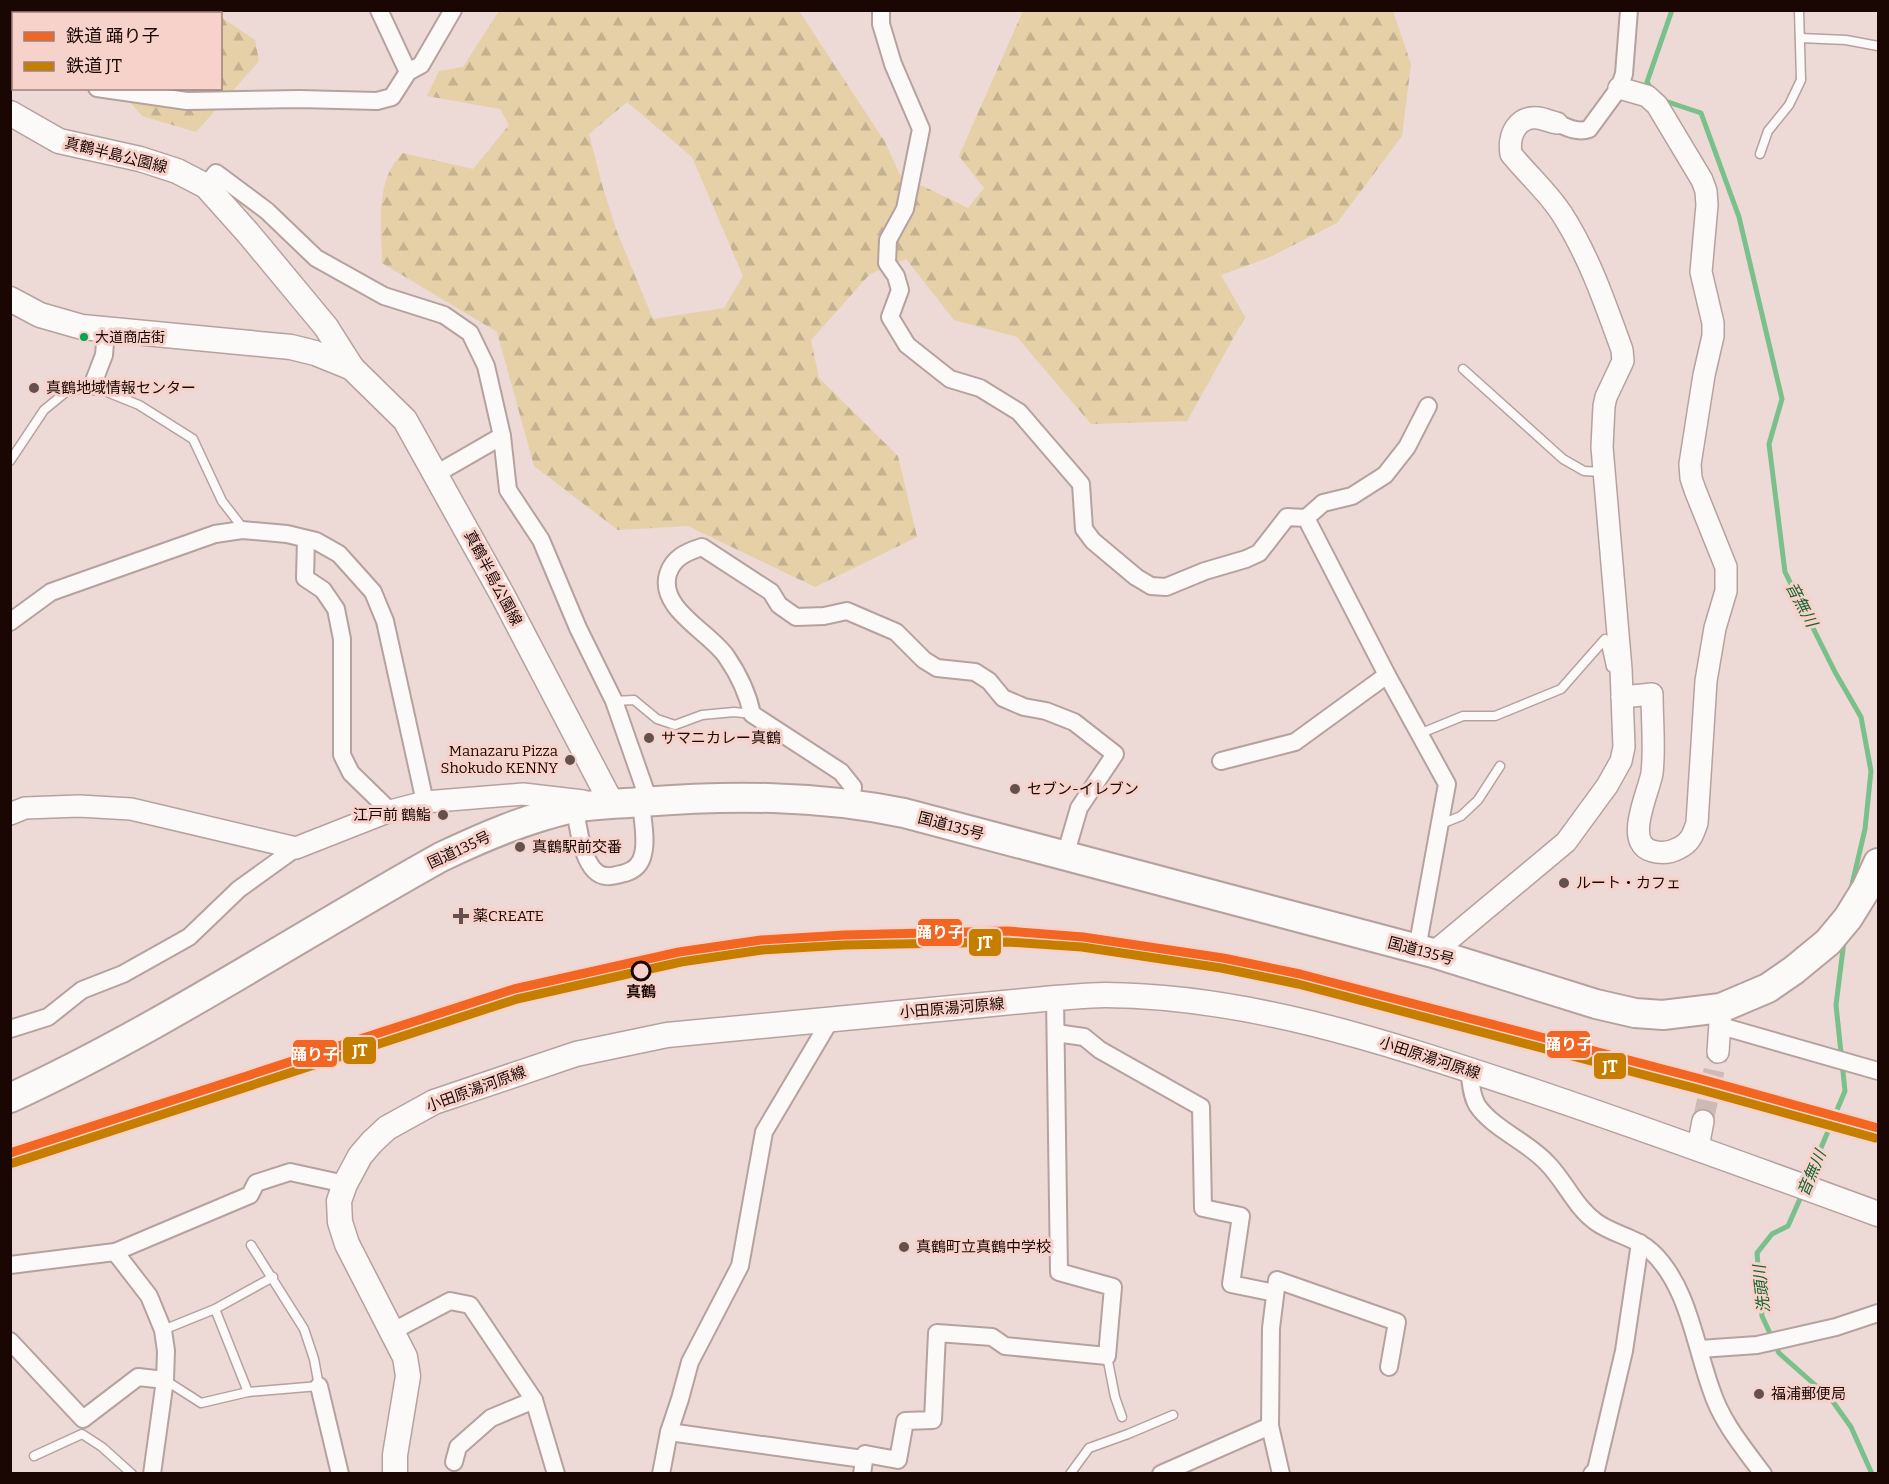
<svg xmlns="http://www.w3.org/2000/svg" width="1889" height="1484" font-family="Bitter,'Noto Sans JP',serif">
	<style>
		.forest { fill: url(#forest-firs); fill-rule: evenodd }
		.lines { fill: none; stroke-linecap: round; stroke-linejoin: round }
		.stream { stroke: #79c08a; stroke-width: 5 }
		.tertiary-tunnel { stroke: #cdbab6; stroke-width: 21; stroke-dasharray: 21 10; stroke-linecap: butt }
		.service-casing { stroke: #b5a29e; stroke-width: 11 }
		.minor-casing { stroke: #b5a29e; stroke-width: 20 }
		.tertiary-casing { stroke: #b5a29e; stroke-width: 24 }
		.secondary-casing { stroke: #b5a29e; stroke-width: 27 }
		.trunk-casing { stroke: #b5a29e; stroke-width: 32 }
		.service { stroke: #fcf9f9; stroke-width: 8 }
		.minor { stroke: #fcf9f9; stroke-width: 16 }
		.tertiary { stroke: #fcf9f9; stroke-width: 21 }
		.secondary { stroke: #fcf9f9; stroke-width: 24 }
		.trunk { stroke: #fcf9f9; stroke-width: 28 }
		.rail-1-casing { stroke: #f7d2cb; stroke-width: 14 }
		.rail-2-casing { stroke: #f7d2cb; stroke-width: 14 }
		.rail-1 { stroke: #f26522; stroke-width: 9 }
		.rail-2 { stroke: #c67e01; stroke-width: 9 }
		.bus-dot { fill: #00a651; stroke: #f7d2cb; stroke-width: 2 }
		.poi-dot { fill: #64504d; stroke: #f7d2cb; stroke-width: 2 }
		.stop-dot { fill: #f7d2cb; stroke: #1a0704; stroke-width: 3 }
		.labels { text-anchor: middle; stroke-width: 6; stroke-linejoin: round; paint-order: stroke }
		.bus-label { font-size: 14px; fill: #1a0704; stroke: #f7d2cb; text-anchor: start }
		.street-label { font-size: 15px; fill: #1a0704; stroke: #f7d2cb }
		.poi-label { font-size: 15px; fill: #1a0704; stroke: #f7d2cb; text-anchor: start }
		.stop-label { font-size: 15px; font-weight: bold; fill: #1a0704; stroke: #f7d2cb }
		.water-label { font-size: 16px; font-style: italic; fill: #166432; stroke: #f7d2cb }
		.line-badge { stroke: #f7d2cb; stroke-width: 2 }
		.badge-label { font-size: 16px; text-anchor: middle; font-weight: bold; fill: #fff }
	</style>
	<defs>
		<pattern id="forest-firs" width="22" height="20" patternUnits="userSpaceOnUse" patternTransform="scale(1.5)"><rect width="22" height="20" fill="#e5d0a8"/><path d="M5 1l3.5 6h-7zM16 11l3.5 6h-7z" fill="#c4b18f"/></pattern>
	</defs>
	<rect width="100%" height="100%" fill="#edd9d5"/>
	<g class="forest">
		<polygon points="114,10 118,13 14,14 13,22 11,22 11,11"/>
		<path d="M 499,11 L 799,11 L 885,142 L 900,175 L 968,208 L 984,188 L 959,156 L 1023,11 L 1393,11 L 1411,64 L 1402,136 L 1337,223 L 1270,257 L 1221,275 L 1245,317 L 1187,421 L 1091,424 L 1017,337 L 954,320 L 906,259 L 870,274 L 811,340 L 819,378 L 898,456 L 917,537 L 815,587 L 688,526 L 618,530 L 534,466 L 497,332 L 382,263 C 382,227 374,180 403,153 L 473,169 L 509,125 L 500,109 L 427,96 L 439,71 L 463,67 ZM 627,102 L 692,157 L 743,276 L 724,308 L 653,319 L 617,232 L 603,188 L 589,134 Z"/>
		<polygon points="221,17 255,40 259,61 196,132 142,116 119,89 220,88"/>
	</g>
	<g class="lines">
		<g class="stream">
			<polyline points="1652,90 1647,82 1672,10"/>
			<polyline points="1662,100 1701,113 1739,217 1782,399 1769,444 1785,572 1835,672 1861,717 1871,771 1865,829 1850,893"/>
			<polyline points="1807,1181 1845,1091 1836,1005 1844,941"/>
			<polyline points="1803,1192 1788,1226 1772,1234 1757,1253 1762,1316 1779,1353 1831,1399 1851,1427 1872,1474"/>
		</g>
		<polyline class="tertiary-tunnel" points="1703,1121 1718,1052"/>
		<defs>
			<g id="service">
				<polyline points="140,14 143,10"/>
				<polyline points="1800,38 1846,40 1878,46"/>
				<polyline points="1760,154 1768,131 1789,105 1801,80 1799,10"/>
				<polyline points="1463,369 1563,459 1584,471 1602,472"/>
				<polyline points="10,461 44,410 66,392 92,386 139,405 193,439 222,501 239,523 242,530"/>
				<polyline points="614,701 634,700 657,719 675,725 702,715 734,712 752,714"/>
				<polyline points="1419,734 1463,716 1495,716 1561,689 1605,639 1611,667 1615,668"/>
				<polyline points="1439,825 1461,816 1478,800 1500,766"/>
				<polyline points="215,1309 248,1392"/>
				<polyline points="163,1330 215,1309 273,1277"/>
				<polyline points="1107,1356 1115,1397 1122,1417"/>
				<polyline points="165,1380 201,1403 248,1392 319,1386 314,1359 304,1329 251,1245"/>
				<polyline points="34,1456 82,1434 102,1447 132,1474"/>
				<polyline points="1070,1474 1089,1448 1128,1434 1173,1415"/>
			</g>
			<g id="minor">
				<polyline points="379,10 408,72"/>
				<polyline points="881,10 881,24 893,64 921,129 905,209 888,240 887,263 896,276 900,290 890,317 907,345 950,379 980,388 1019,412 1081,484 1084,529 1093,541 1136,577 1151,586 1166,587 1205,571 1246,559 1259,553 1287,517 1306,518 1387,675 1447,784 1417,949"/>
				<polyline points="10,45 14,46"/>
				<polyline points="97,88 187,101 299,99 377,101 392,97 408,72 421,65 453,10"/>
				<path d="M 1557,123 C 1568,128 1578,133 1589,129 L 1619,88 L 1624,74 L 1629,10"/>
				<polyline points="206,186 216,173 267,211 316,258 384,296 444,315 470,333 486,366 502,436 508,490 541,540 578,628 614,701 649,801"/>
				<polyline points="92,386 104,355 106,330"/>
				<polyline points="436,474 502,436"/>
				<polyline points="1306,518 1323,503 1352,496 1385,475 1407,447 1428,406"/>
				<polyline points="306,539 305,578 323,590 336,609 342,639 342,755 351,773 390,811"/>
				<polyline points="10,622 51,592 215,534 242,530 287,534 316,541 339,554 373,592 385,621 425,802"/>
				<polyline points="1221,761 1295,742 1387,675"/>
				<path d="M 851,803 L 853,787 L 841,772 L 752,714 C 748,694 737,672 726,656 C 708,631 658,608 668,574 C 673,558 686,552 702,547 L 771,592 L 779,605 L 796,617 L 824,616 L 847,611 L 896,632 L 924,660 L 937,668 L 975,672 L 989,681 L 1003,698 L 1024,707 L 1046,711 L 1074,722 L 1115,754 L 1079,808 L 1065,856"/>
				<path d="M 575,808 C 578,827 583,874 606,876 C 612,877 620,874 625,873 C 635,870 641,864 643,854 C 647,839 642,818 641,802"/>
				<polyline points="1721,1026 1878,1071"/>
				<polyline points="10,1029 48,1017 82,990 123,974 189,937 239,889 296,848"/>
				<polyline points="1056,1033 1084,1037 1100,1050 1201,1107 1203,1208 1241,1216 1231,1284 1275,1293"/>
				<path d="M 1469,1070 C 1471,1082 1471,1095 1477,1105 C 1492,1128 1528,1142 1547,1163 C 1565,1181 1575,1207 1596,1222 C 1614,1235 1636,1237 1652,1252 C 1688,1286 1695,1345 1711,1389 C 1721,1421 1743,1447 1763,1474"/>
				<polyline points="115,1252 149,1296 163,1330 166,1351 165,1380 152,1474"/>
				<polyline points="10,1265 115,1252 250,1195 256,1183 290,1172 345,1184"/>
				<polyline points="393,1331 450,1301 470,1305 534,1400 556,1474"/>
				<polyline points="10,1341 83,1419 138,1377 165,1380"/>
				<polyline points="1700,1349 1757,1345 1836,1327 1878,1313"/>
				<polyline points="319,1386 340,1474"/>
				<polyline points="1270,1426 1281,1474"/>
				<polyline points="669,1432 863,1459"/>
				<polyline points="454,1462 458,1447 491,1418 534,1400"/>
				<polyline points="661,1474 669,1432 680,1399 690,1362 740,1266 764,1132 831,1019"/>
				<polyline points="862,1474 865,1454 898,1460 905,1421 933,1420 937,1333 992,1337 1005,1346 1107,1356 1113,1287 1059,1272 1055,998"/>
				<polyline points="1161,1474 1270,1426 1271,1328 1277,1280 1397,1322 1389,1367"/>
				<polyline points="1592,1474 1596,1470 1624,1351 1640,1243"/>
			</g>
			<g id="tertiary">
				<path d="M 1619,88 L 1647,96 L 1657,105 L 1702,180 L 1706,191 L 1707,205 L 1701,272 L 1713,323 L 1713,336 L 1704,375 L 1690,464 L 1691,478 L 1695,490 L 1726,567 L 1726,591 L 1715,628 L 1706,681 L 1697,823 C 1693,835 1690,843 1679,848 C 1670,853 1662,854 1652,851 C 1623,843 1649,792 1652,773 C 1655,748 1652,720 1652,694 L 1622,697"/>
				<polyline points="10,814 25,808 79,806 131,809 296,848 390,811 425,802 523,794 583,801"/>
				<path d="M 1433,953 L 1566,842 L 1607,786 L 1621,761 L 1624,747 L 1621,669 L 1602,447 L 1604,406 L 1606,397 L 1623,361 L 1622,350 C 1605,303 1589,256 1562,214 C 1548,192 1527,174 1511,154 C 1508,135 1517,116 1538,118 C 1545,119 1551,122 1557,123"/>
				<polyline points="1718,1052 1721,1008"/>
				<polyline points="1698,1147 1703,1121"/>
			</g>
			<g id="secondary">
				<polyline points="10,113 59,141 140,159 177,171 206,186 248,233 326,327 352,368"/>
				<polyline points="10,299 40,315 82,327 291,347 315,353 352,368 405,420 503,596 612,804"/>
				<path d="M 395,1474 L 395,1455 L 408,1376 L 405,1357 L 347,1244 L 340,1222 L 339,1201 L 345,1184 L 360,1156 L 372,1142 L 387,1128 L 434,1102 L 576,1054 L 667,1035 L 1055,998 C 1072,997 1089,995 1105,995 C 1250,996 1388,1043 1524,1088 C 1643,1128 1761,1171 1878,1214"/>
			</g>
			<path id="trunk" d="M 10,1098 C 160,1029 297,937 441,857 C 483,837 527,818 573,808 C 596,804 619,804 641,802 C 730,795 817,795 904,813 L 1433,953 L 1596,1004 L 1635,1013 L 1663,1015 L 1721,1008 L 1768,988 L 1794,970 L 1828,942 L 1848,918 L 1866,889 L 1878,863"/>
		</defs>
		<use href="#service" class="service-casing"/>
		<use href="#minor" class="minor-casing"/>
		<use href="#tertiary" class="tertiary-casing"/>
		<use href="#secondary" class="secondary-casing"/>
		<use href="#trunk" class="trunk-casing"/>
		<use href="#service" class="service"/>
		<use href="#minor" class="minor"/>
		<use href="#tertiary" class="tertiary"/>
		<use href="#secondary" class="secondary"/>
		<use href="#trunk" class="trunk"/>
		<defs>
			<polyline id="rail-1" points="10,1153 514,989 679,952 761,940 844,935 1007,931 1083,937 1223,958 1300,974 1701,1079 1878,1128"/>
			<polyline id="rail-2" points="13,1163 517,999 681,962 762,950 844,945 1007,942 1082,947 1221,968 1298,984 1698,1089 1875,1138"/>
		</defs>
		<use href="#rail-1" class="rail-1-casing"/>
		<use href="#rail-2" class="rail-2-casing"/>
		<use href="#rail-1" class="rail-1"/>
		<use href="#rail-2" class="rail-2"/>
	</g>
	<circle class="bus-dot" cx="84" cy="337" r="5"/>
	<g class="poi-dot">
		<circle cx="34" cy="388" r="6"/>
		<circle cx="649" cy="738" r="6"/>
		<circle cx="570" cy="760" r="6"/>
		<circle cx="1015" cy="789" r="6"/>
		<circle cx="443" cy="815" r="6"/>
		<circle cx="520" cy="847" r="6"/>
		<circle cx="1564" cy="883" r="6"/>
		<path d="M458 907h6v6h6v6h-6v6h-6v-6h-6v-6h6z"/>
		<circle cx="904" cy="1247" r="6"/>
		<circle cx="1759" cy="1394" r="6"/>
	</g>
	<circle class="stop-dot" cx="641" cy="971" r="9"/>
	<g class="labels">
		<g class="bus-label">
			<text x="95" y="342">大道商店街</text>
		</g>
		<g class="street-label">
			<text transform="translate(116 155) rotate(14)" y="5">真鶴半島公園線</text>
			<text transform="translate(493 578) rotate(62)" y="5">真鶴半島公園線</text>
			<text transform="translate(951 826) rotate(15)" y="5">国道135号</text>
			<text transform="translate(459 850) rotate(-25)" y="5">国道135号</text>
			<text transform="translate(1421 951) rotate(15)" y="5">国道135号</text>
			<text transform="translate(952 1008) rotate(-5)" y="5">小田原湯河原線</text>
			<text transform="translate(1430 1058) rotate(18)" y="5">小田原湯河原線</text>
			<text transform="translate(476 1089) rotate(-20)" y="5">小田原湯河原線</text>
		</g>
		<g class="poi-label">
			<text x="46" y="393">真鶴地域情報センター</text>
			<text x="661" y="743">サマニカレー真鶴</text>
			<text x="558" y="756" text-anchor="end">Manazaru Pizza<tspan x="558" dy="17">Shokudo KENNY</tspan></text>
			<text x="1027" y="794">セブン-イレブン</text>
			<text x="431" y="820" text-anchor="end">江戸前 鶴鮨</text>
			<text x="532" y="852">真鶴駅前交番</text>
			<text x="1576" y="888">ルート・カフェ</text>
			<text x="473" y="921">薬CREATE</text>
			<text x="916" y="1252">真鶴町立真鶴中学校</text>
			<text x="1771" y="1399">福浦郵便局</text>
		</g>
		<g class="stop-label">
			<text x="641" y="997">真鶴</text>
		</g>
		<g class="water-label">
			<text transform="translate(1802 604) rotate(62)" y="6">音無川</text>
			<text transform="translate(1811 1173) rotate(-67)" y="6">音無川</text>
			<text transform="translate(1761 1289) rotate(-96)" y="6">洗頭川</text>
		</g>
	</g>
	<g class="line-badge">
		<rect x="917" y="918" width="46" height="29" rx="6" fill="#f26522"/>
		<rect x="968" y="928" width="34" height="29" rx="6" fill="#c67e01"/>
		<rect x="1546" y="1030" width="45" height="29" rx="6" fill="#f26522"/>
		<rect x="342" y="1036" width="35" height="29" rx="6" fill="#c67e01"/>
		<rect x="292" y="1039" width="46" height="29" rx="6" fill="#f26522"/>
		<rect x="1593" y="1052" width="34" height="28" rx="6" fill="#c67e01"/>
	</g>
	<g class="badge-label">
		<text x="940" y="938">踊り子</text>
		<text x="985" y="948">JT</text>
		<text x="1569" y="1050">踊り子</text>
		<text x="360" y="1056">JT</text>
		<text x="315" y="1060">踊り子</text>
		<text x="1610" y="1072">JT</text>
	</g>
	<rect width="1889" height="1484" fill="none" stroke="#1a0704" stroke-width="24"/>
	<rect x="12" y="12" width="210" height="78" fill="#f7d2cb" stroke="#9f817b" stroke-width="1.5"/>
	<rect x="24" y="32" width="30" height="9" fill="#f26522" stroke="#9f817b" stroke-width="1.5"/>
	<text x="66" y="42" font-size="18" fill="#1a0704">鉄道 踊り子</text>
	<rect x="24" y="62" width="30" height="9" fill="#c67e01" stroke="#9f817b" stroke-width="1.5"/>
	<text x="66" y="72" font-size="18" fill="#1a0704">鉄道 JT</text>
</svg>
